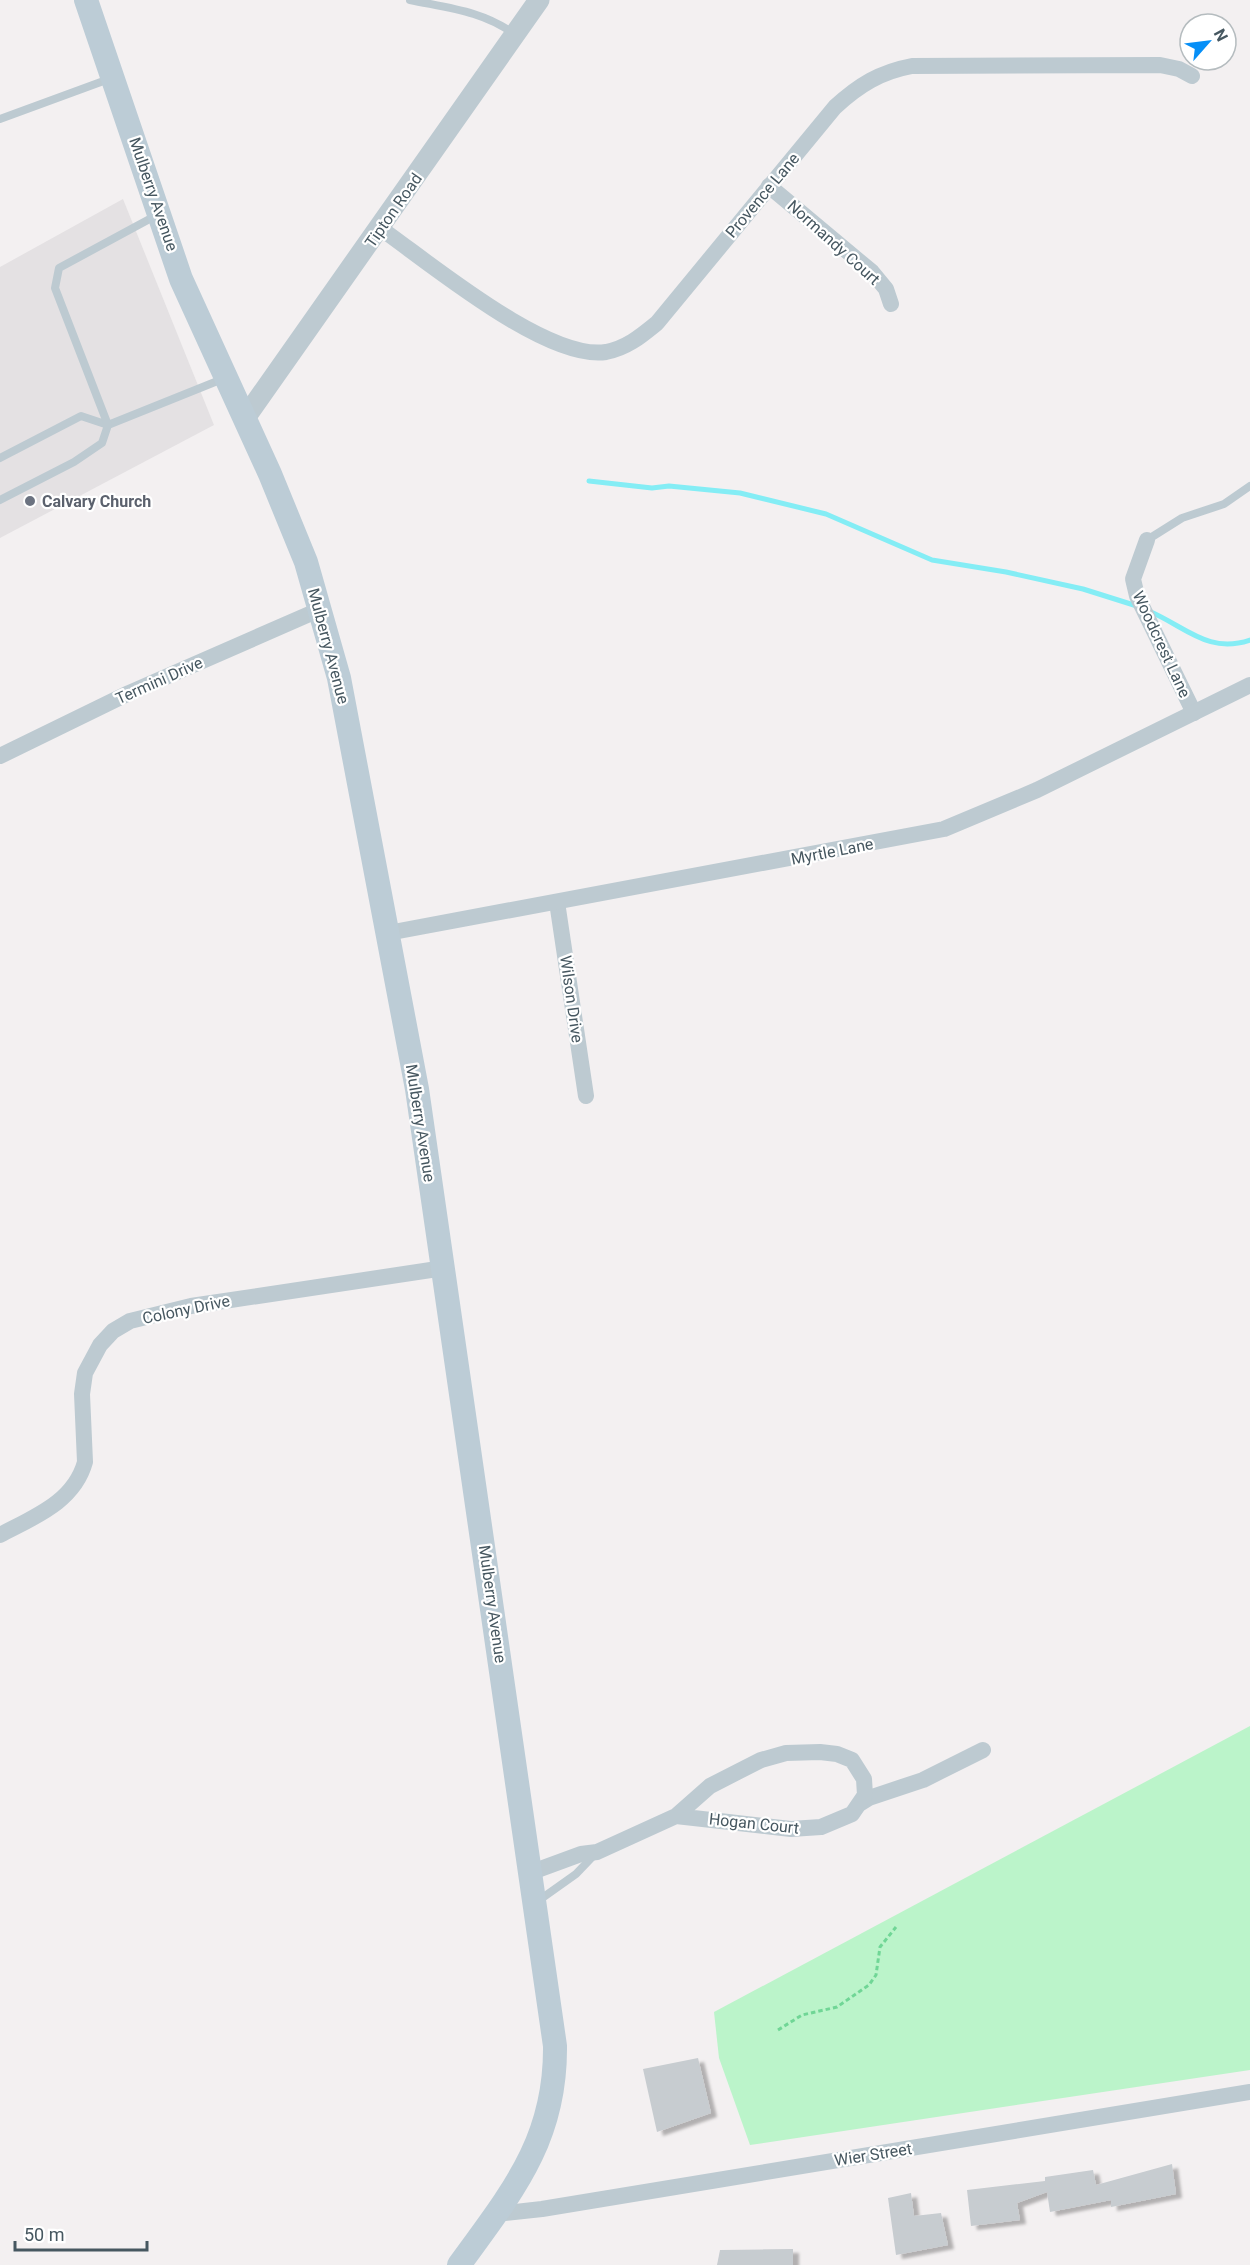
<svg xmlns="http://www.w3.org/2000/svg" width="1250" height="2265" font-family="Roboto,sans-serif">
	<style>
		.education { fill: #e4e1e3 }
		.green { fill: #bbf4ca }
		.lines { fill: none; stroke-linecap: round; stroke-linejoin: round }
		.stream { stroke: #84edf5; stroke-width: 5 }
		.building { fill: #c7ccd0; filter: url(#shadow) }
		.path { stroke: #70d696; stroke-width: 3; stroke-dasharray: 4.5 3; stroke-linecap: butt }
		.service { stroke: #bdcad1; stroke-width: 8 }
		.minor { stroke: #bdcad1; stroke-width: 16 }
		.tertiary { stroke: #bdcad1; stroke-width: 21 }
		.secondary { stroke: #bcccd6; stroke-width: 24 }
		.worship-dot { fill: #6b7280; stroke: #fff; stroke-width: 2 }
		.labels { text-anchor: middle; stroke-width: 4.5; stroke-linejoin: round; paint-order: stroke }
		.street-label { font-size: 16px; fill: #465760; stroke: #fff }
		.worship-label { font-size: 16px; font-weight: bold; fill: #5b616d; stroke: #fff; text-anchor: start }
	</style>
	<defs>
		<filter id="shadow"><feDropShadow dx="6" dy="4" stdDeviation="1.5" flood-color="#0004"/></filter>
	</defs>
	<rect width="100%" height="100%" fill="#f3f0f1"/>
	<polygon class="education" points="123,199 214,425 0,538 0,267"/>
	<polygon class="green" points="1250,1726 1250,2070 750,2145 719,2058 714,2012"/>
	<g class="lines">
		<g class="stream">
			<polyline points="589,481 652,488 669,486 740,493 826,514 932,560 1006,572 1083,589 1137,606"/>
			<path d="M 1151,612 C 1187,628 1209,654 1250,640"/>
		</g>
	</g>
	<g class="building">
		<polygon points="698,2058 711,2113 657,2132 643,2069"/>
		<polygon points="1172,2164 1176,2194 1111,2207 1111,2200 1050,2212 1047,2192 1017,2203 1020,2220 971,2226 967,2190 1045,2181 1045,2177 1093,2170 1096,2185"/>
		<polygon points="911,2193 914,2216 941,2213 948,2245 896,2255 888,2198"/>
		<polygon points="793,2249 793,2265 717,2265 720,2250"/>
	</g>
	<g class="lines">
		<polyline class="path" points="778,2030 802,2015 837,2007 869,1985 876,1975 880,1947 896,1927"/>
		<g class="service">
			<path d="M 410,0 C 448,8 483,11 514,34"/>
			<polyline points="0,119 109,79"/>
			<polyline points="0,458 81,416 108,425 225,378"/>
			<polyline points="0,500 74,462 102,443 108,425 55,288 59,268 157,215"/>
			<polyline points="1147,540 1182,518 1224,504 1250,486"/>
			<polyline points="538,1901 576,1874 597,1852"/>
		</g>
		<g class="minor">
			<polyline points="769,186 872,272 886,289 891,304"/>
			<path d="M 380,228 C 430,263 547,361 606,352 C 627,348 641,336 657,323 L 835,107 C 859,85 880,72 912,66 L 1160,65 L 1179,69 L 1192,76"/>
			<polyline points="1147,540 1133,579 1137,596 1194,713"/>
			<polyline points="0,756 129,693 321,609"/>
			<polyline points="557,902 586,1096"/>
			<polyline points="388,933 944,829 1037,790 1250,685"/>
			<path d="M 0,1535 C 34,1517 74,1502 85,1462 L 82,1394 L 85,1373 L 100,1345 L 113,1331 L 130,1321 L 191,1306 L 444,1268"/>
			<polyline points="861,1803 869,1798 923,1780 983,1750"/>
			<polyline points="532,1872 581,1854 597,1852 676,1816 710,1786 761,1760 786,1753 820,1752 837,1754 852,1760 864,1779 865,1795 852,1814 821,1827 791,1829 676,1816"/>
			<polyline points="496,2214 542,2209 1250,2092"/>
		</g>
		<polyline class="tertiary" points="245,418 539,0"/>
		<path class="secondary" d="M 86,0 L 181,279 L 270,474 L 306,562 L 339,678 L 417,1089 L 555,2046 C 556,2140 512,2192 459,2265"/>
	</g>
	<circle class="worship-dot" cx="30" cy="501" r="6"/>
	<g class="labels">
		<g class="street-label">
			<text transform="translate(154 194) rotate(71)" y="6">Mulberry Avenue</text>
			<text transform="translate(762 195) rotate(-50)" y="6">Provence Lane</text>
			<text transform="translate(393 210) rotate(-55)" y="6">Tipton Road</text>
			<text transform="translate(834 242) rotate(42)" y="6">Normandy Court</text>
			<text transform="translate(1162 644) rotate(65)" y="6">Woodcrest Lane</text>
			<text transform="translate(329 646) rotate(75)" y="6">Mulberry Avenue</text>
			<text transform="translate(159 680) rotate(-24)" y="6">Termini Drive</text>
			<text transform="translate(832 851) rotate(-11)" y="6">Myrtle Lane</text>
			<text transform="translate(572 999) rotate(82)" y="6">Wilson Drive</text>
			<text transform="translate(421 1123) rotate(81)" y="6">Mulberry Avenue</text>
			<text transform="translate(186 1309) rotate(-12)" y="6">Colony Drive</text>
			<text transform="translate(493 1604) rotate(82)" y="6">Mulberry Avenue</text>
			<text transform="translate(754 1823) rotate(6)" y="6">Hogan Court</text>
			<text transform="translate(873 2154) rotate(-9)" y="6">Wier Street</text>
		</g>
		<g class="worship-label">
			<text x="42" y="507">Calvary Church</text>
		</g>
	</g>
	<g transform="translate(1208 42) rotate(62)"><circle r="28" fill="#ffffff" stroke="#b5bcbf" stroke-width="1.5"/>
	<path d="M0-4.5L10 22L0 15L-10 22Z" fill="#068ff7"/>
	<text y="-9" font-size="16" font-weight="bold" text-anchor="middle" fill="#465760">N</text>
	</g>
	<path d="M15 2241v9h132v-9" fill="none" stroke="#465760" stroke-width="3"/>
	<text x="24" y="2241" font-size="18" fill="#465760" stroke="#ffffff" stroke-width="4.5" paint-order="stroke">50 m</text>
</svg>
